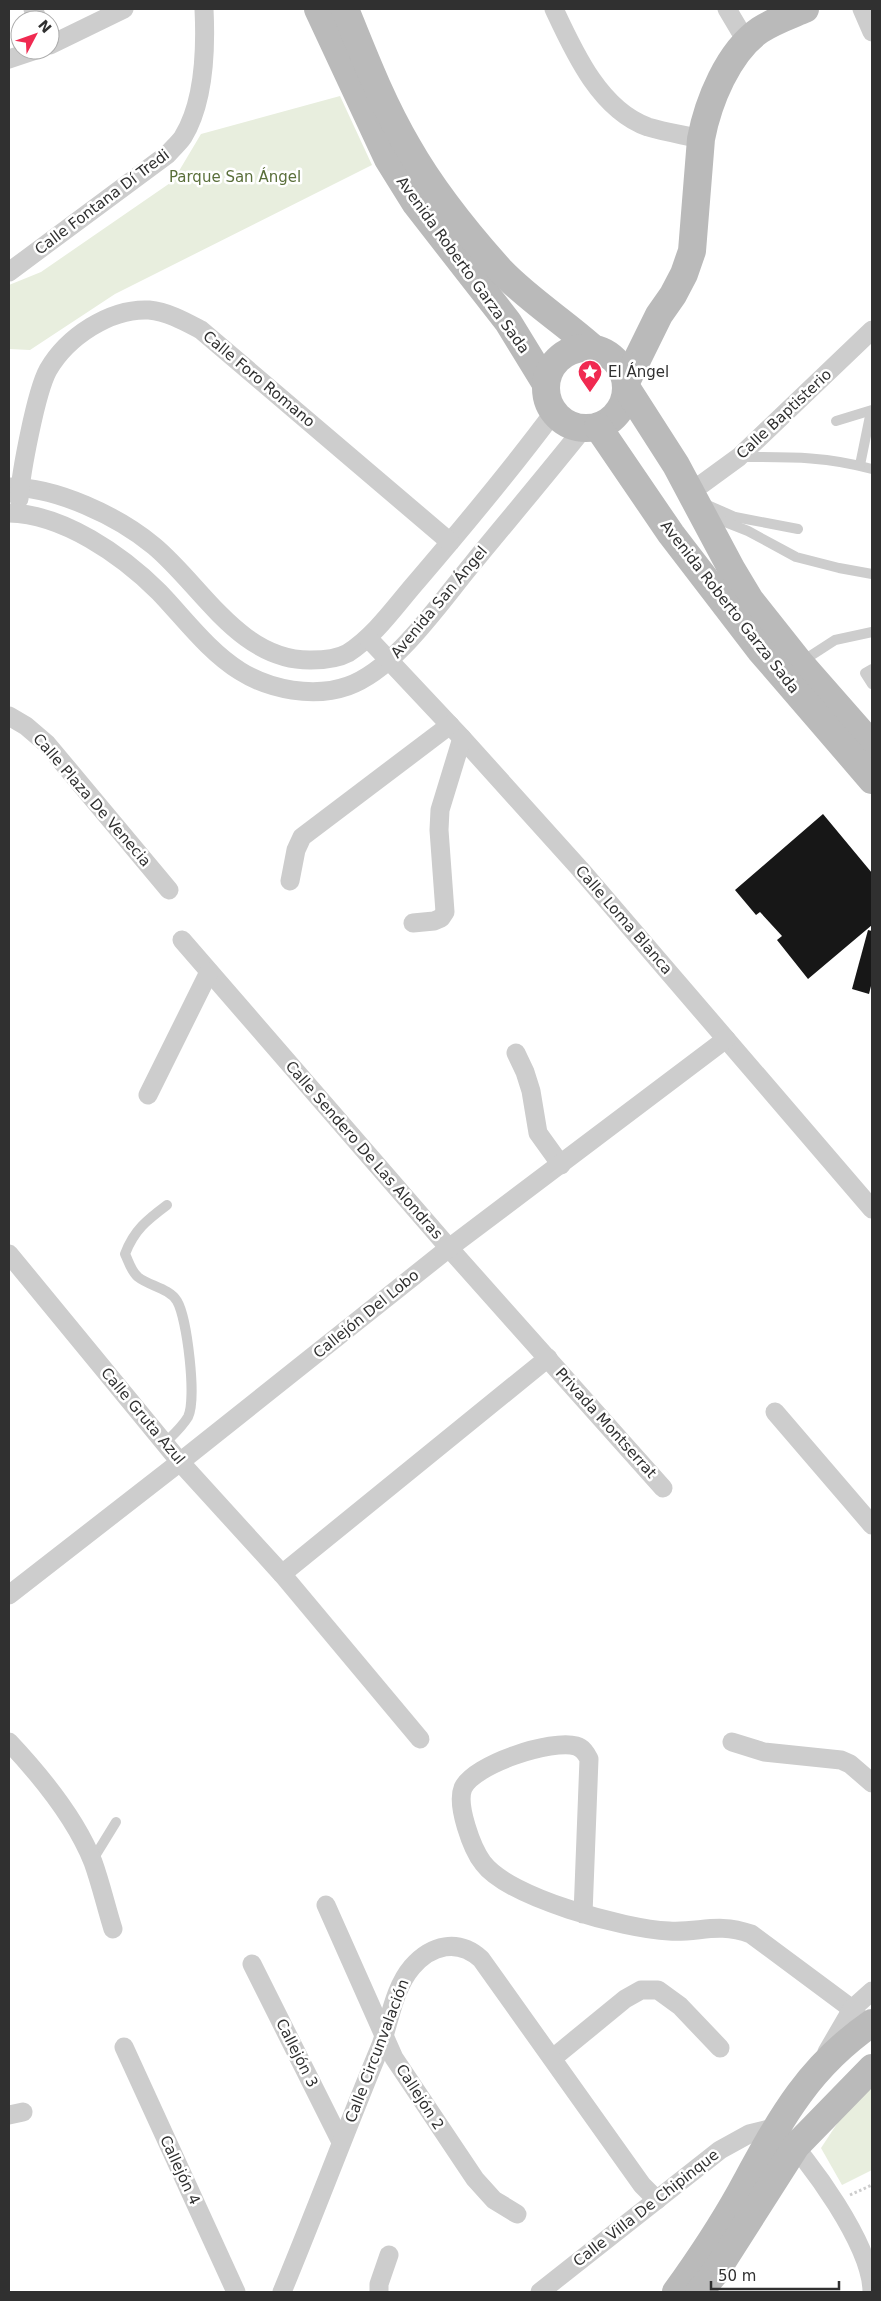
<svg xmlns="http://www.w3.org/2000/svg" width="881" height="2301" font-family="'DejaVu Sans',sans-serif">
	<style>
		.green { fill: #e8eede }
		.building { fill: #171717 }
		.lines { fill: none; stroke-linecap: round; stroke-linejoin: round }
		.path { stroke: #cdcdcd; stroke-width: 3; stroke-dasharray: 2.5 2.5; stroke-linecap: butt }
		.lane { stroke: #cdcdcd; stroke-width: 10 }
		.street { stroke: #cdcdcd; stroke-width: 19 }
		.secondary { stroke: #bababa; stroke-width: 28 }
		.labels { text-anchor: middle; stroke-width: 5; stroke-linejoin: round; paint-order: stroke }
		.park-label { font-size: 15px; fill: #5a6f3a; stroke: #fff }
		.street-label { font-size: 15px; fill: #303030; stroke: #fff }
		.poi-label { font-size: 15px; fill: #303030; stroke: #fff; text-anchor: start }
	</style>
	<rect width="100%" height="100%" fill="#fff"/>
	<g class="green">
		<polygon points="340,96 372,165 115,294 30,350 9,349 9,285 41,272 173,181 201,134"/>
		<polygon points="872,2079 872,2170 842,2185 821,2148 860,2089"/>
	</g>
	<g class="building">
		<polygon points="823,814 872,873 872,925 808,979 777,940 782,936 760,912 756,915 735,890"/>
		<polygon points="868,930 872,931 872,982 869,994 852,989"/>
	</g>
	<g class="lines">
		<polyline class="path" points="850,2195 872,2185"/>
		<g class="lane">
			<polyline points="836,421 872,410"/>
			<path d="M 740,457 C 787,457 826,456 872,469"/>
			<polyline points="860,465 871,411"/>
			<polyline points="703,503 735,517 798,529"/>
			<polyline points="710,516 748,531 796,557 839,568 872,574"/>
			<polyline points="801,662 835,640 872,632"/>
			<polyline points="872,669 865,673 872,684"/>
			<path d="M 165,1443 C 173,1435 182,1427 188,1417 C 197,1399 187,1318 177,1301 C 169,1288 149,1286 138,1277 C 131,1271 129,1262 125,1254 C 134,1230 147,1220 167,1205"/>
			<polyline points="92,1861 116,1822"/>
		</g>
		<g class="street">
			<polyline points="33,9 38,20"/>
			<path d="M 554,9 C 574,52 600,110 648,127 C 665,132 684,135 701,139"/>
			<polyline points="727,9 746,41"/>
			<polyline points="862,9 872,32"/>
			<polyline points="50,45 124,9"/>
			<polyline points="9,59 36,50"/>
			<path d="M 9,272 L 168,154 C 173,148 179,143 183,137 C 205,101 206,49 204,9"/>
			<path d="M 9,487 C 56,487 118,516 154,546 C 202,586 240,661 311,660 C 323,660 337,659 348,653 C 376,635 396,605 418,580 C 465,525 511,470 554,412"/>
			<polyline points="688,488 702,484 739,457 872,330"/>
			<path d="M 19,499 C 21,472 36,392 48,370 C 67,337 110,308 149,310 C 168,312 184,321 201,330 L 450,542"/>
			<path d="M 9,513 C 63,514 122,555 159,592 C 184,618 209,652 240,671 C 270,690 314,698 348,686 C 396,669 441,601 473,563 C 510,518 547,474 583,429"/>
			<polyline points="368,638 462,738 580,869 872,1209"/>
			<polyline points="9,716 26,726 47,744 169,890"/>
			<polyline points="290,881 296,850 302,837 450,725"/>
			<polyline points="413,923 434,921 441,918 445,912 439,830 440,810 462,738"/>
			<polyline points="182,940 449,1248 663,1488"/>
			<polyline points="516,1053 525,1072 531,1091 538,1133 561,1165"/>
			<polyline points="148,1095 209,972"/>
			<polyline points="9,1254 180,1462 282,1574 548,1358"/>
			<polyline points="775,1412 872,1525"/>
			<polyline points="282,1574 420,1739"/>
			<polyline points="9,1595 180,1462 449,1248 726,1039"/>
			<path d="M 9,1742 C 40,1775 76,1819 93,1862 C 101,1884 106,1907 113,1929"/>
			<polyline points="732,1742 764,1752 841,1760 850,1764 872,1783"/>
			<polyline points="326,1905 394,2058 475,2179 494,2200 517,2214"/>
			<path d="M 583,1914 L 589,1759 C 586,1753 583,1748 576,1746 C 552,1739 474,1764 463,1788 C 456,1805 472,1849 483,1863 C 509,1898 625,1929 669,1931 C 700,1933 717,1922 751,1934 L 852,2009 L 867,2027"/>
			<polyline points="252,1964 341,2142"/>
			<polyline points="124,2047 236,2292"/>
			<polyline points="827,2052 852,2009 872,1991"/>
			<polyline points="553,2058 625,1999 641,1990 658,1990 680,2006 720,2048"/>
			<polyline points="9,2115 23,2112"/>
			<path d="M 282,2292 C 316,2210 347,2127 381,2045 C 390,2020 394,1988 412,1967 C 431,1945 458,1938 481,1959 L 642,2185 L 657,2200"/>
			<polyline points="379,2292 379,2284 389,2255"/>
			<path d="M 540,2292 L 720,2150 L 749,2134 L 777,2127 C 809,2159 872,2246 872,2292"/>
		</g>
		<g class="secondary">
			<polyline points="318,9 388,159 416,204 508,322 546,384"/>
			<path d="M 345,9 C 364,56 382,103 408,147 C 433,191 467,233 501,271 C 529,300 564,322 594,349"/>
			<circle cx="586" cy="388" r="40"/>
			<path d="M 626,382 L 659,315 L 673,295 L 684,274 L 692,251 L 701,139 C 708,102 728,52 760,30 C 774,21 791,15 805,9"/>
			<polyline points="626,387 676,465 732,570 750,600 800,663 872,745"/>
			<polyline points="598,427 671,534 760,650 872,780"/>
			<path d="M 676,2292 C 699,2260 721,2227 740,2193 C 778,2124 805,2069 872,2023"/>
			<polyline points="699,2292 715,2273 796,2146 872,2068"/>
		</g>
	</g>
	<defs>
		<symbol id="sight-pin" viewBox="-11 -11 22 30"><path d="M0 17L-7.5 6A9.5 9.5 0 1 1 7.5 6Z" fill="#f02a51" stroke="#fff"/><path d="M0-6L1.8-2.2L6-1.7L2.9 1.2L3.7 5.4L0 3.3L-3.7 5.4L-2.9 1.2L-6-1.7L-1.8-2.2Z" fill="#fff"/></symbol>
	</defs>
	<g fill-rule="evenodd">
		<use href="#sight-pin" x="576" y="358" width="28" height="38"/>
	</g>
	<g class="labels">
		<g class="park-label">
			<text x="235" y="182">Parque San Ángel</text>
		</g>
		<g class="street-label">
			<text transform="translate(102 202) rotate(-37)" y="5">Calle Fontana Dí Tredi</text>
			<text transform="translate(463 265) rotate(54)" y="5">Avenida Roberto Garza Sada</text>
			<text transform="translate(259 379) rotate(40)" y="5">Calle Foro Romano</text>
			<text transform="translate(784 414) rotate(-43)" y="5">Calle Baptisterio</text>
			<text transform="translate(439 602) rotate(-50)" y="5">Avenida San Ángel</text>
			<text transform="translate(730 607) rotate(52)" y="5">Avenida Roberto Garza Sada</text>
			<text transform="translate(92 800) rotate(49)" y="5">Calle Plaza De Venecia</text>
			<text transform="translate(624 920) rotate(49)" y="5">Calle Loma Blanca</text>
			<text transform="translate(364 1150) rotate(49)" y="5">Calle Sendero De Las Alondras</text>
			<text transform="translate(366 1314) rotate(-39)" y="5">Callejón Del Lobo</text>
			<text transform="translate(143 1416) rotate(50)" y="5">Calle Gruta Azul</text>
			<text transform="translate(606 1423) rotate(48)" y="5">Privada Montserrat</text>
			<text transform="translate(377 2051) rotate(-69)" y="5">Calle Circunvalación</text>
			<text transform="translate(297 2053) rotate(63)" y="5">Callejón 3</text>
			<text transform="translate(420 2097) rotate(57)" y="5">Callejón 2</text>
			<text transform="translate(180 2170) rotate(65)" y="5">Callejón 4</text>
			<text transform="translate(646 2208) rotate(-38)" y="5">Calle Villa De Chipinque</text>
		</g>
		<g class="poi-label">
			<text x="608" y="377">El Ángel</text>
		</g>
	</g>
	<rect width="881" height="2301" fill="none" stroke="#303030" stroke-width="20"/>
	<g transform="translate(35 35) rotate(49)"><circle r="24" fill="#ffffff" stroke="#acacac"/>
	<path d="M0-4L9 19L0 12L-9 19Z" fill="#f02a51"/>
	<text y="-8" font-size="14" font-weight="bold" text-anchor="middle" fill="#303030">N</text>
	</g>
	<path d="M711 2281v8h128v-8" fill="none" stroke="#303030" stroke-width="2.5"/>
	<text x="718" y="2281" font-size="15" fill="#303030" stroke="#ffffff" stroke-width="4" paint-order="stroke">50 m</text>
</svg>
